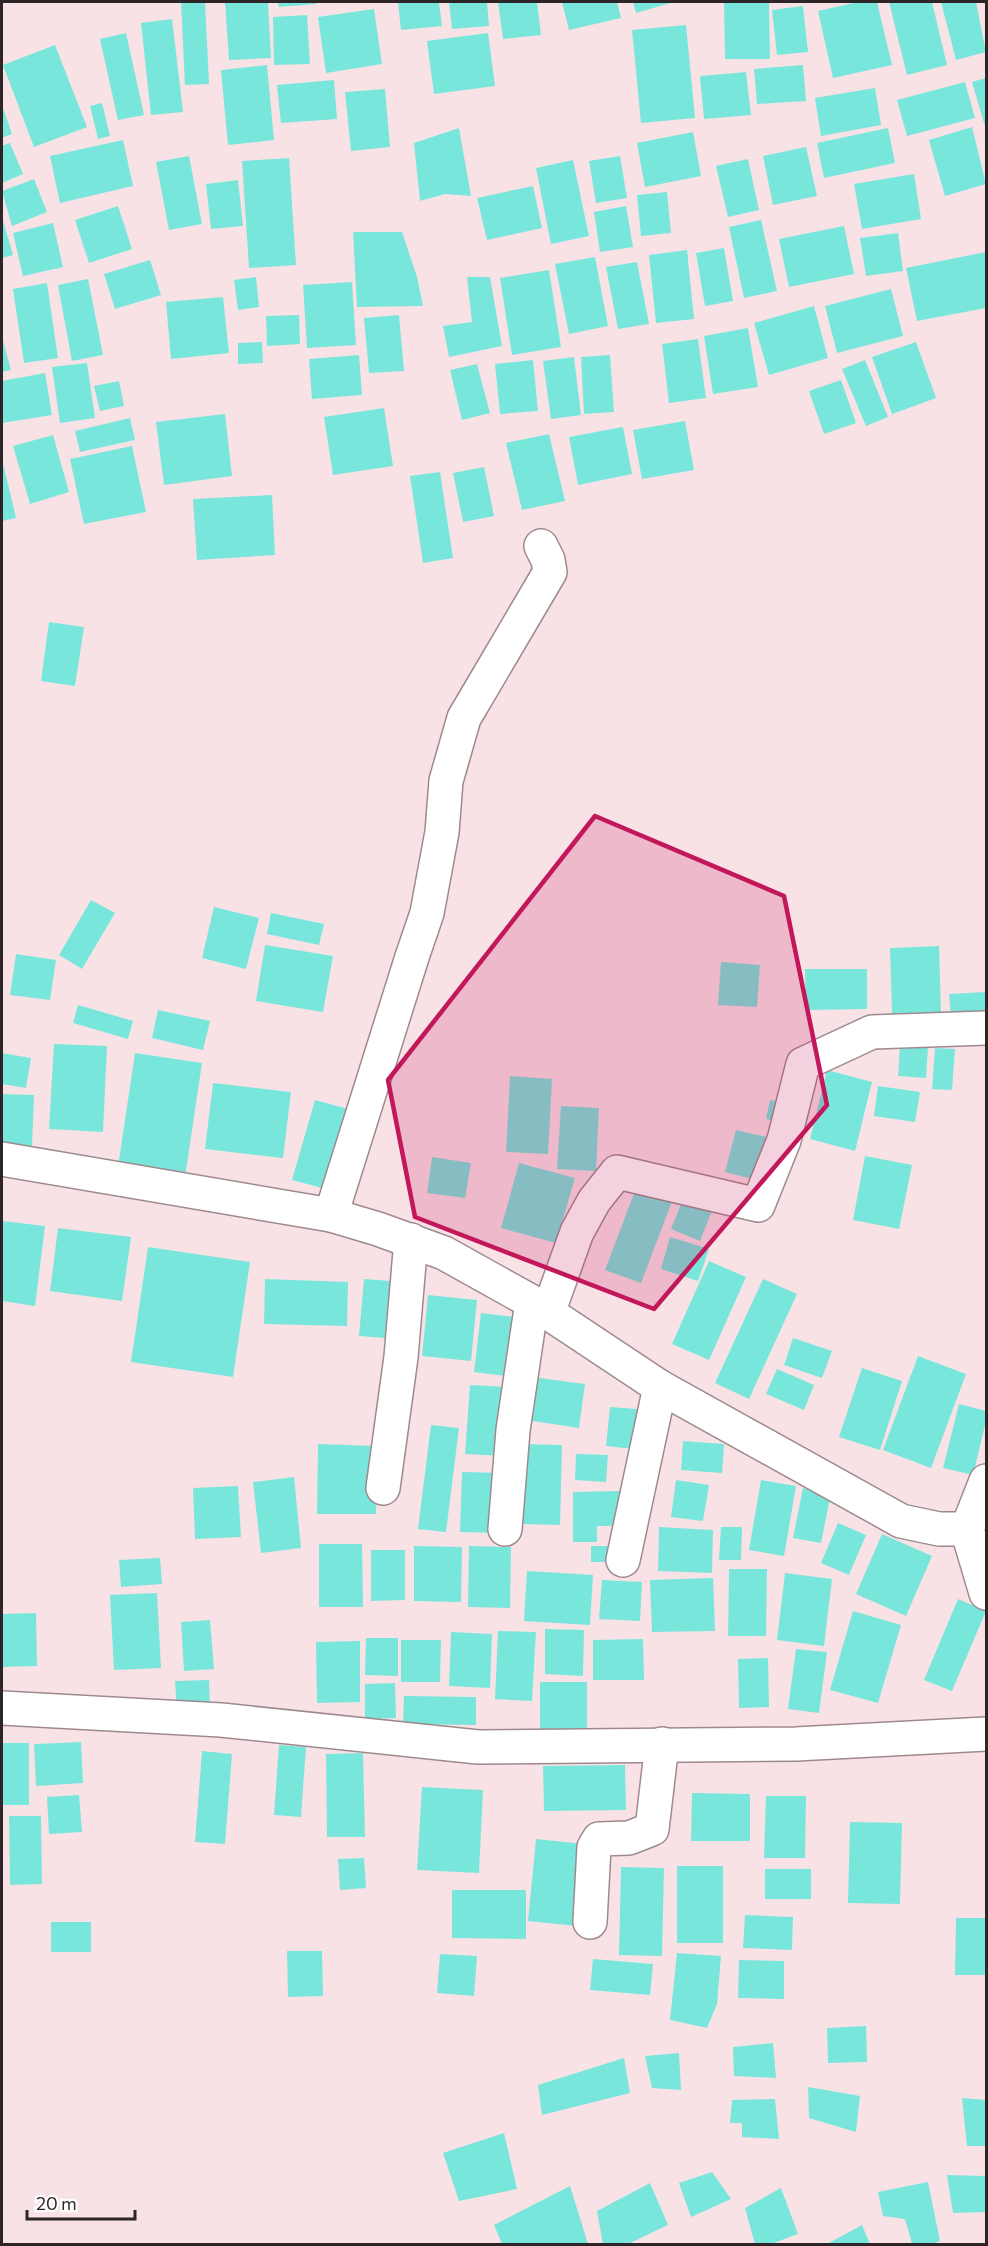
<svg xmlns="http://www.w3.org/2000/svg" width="988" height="2246" font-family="Commissioner,sans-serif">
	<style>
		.building { fill: #79e6dc }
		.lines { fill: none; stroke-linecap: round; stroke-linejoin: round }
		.minor-casing { stroke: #9e8a8e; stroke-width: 36 }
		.minor { stroke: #fff; stroke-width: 33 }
		.marked { fill: #c2185b; fill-opacity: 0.2; stroke: #c2185b; stroke-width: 4.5; stroke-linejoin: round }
	</style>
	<rect width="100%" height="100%" fill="#f9e2e6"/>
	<g class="building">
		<polygon points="181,2 205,2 209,84 185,85"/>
		<polygon points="225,2 268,2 271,58 229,60"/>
		<polygon points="278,2 316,2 316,4 279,7"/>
		<polygon points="398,2 439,2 442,26 401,30"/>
		<polygon points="449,2 487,2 489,26 452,29"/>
		<polygon points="498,2 537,2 541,35 503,39"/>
		<polygon points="562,2 617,2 621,18 569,30"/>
		<polygon points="633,2 674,2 636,13"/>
		<polygon points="724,2 769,2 770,59 725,59"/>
		<polygon points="858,2 877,2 892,65 833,78 818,11"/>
		<polygon points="889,2 932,2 947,65 907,75"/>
		<polygon points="941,2 976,2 986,52 956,60"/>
		<polygon points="803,6 808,52 777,55 772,10"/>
		<polygon points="374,9 382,64 326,73 318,17"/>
		<polygon points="307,15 310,64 274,65 273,17"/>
		<polygon points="172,19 183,112 151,115 141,23"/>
		<polygon points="686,25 695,118 641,123 632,30"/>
		<polygon points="126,33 144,115 118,120 100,39"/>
		<polygon points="488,33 495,86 434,94 427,41"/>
		<polygon points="55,45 87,127 34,147 3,65"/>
		<polygon points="267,65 274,140 228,145 221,70"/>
		<polygon points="803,65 806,101 757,104 754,69"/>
		<polygon points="746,72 751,115 704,119 700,76"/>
		<polygon points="986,78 986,130 972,82"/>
		<polygon points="334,80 337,119 281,123 277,85"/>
		<polygon points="965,82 975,118 907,136 897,100"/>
		<polygon points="875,88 881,125 821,136 815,98"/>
		<polygon points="385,89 390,147 351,151 345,92"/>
		<polygon points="102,103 110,136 98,139 90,106"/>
		<polygon points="2,105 12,134 2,138"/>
		<polygon points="972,127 986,184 945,196 929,140"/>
		<polygon points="459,128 471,196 445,194 420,201 414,143"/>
		<polygon points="888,128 895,163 824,178 817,143"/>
		<polygon points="693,132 701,176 645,187 637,143"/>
		<polygon points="123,140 133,186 60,203 50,156"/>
		<polygon points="10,143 23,174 2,183 2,146"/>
		<polygon points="806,147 817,196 773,205 763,156"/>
		<polygon points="189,156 202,224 169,230 156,162"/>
		<polygon points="620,156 627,198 596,203 589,161"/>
		<polygon points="289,158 296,265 249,268 242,161"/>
		<polygon points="748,159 759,210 728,217 716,166"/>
		<polygon points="573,160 589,236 551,244 536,168"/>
		<polygon points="914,174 921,219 862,229 854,184"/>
		<polygon points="34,179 47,212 12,226 2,191"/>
		<polygon points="238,180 243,226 211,229 206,184"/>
		<polygon points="533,186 542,228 487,240 477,198"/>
		<polygon points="667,192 671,233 641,236 637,195"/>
		<polygon points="118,206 132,249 89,263 75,220"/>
		<polygon points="626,206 633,247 600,252 594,212"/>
		<polygon points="2,217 13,255 2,258"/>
		<polygon points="761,220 777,291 744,298 729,227"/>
		<polygon points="53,223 63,267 23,276 13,233"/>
		<polygon points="844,226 854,274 789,287 779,239"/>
		<polygon points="353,232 402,232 417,277 423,306 357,307"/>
		<polygon points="898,233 903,271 866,276 860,238"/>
		<polygon points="724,248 733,301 705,306 696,253"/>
		<polygon points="687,250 694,319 656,323 649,255"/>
		<polygon points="986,252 986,308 917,321 906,268"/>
		<polygon points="595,257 608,326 569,334 555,264"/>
		<polygon points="150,260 161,295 115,309 104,274"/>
		<polygon points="637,262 649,324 618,329 606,267"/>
		<polygon points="549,270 561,347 512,355 500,278"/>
		<polygon points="256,277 259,307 238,310 234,280"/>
		<polygon points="467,277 490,277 502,346 449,357 443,326 472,322"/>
		<polygon points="88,279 103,355 72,361 58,285"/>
		<polygon points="352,282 356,345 307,348 303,285"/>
		<polygon points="47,283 58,358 24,363 13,289"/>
		<polygon points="891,289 903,336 837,353 825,306"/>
		<polygon points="223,297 229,353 171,359 166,302"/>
		<polygon points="814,306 828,358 769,375 754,323"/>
		<polygon points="299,315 300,344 267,346 266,316"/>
		<polygon points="399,315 404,371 369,373 364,318"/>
		<polygon points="748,328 758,387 713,394 704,336"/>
		<polygon points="2,337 11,370 2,372"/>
		<polygon points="698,339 706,398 669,403 662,344"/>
		<polygon points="262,342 263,363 238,364 238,343"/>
		<polygon points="916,342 936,398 892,414 872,357"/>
		<polygon points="359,355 362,395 312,399 309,359"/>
		<polygon points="610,355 614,412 584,414 581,357"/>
		<polygon points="574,357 581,415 551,419 543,361"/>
		<polygon points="533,360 538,411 500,414 495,364"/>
		<polygon points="865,360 888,417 866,426 842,369"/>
		<polygon points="87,363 95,418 60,423 52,367"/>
		<polygon points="477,364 490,413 462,420 450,370"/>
		<polygon points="45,373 52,415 2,423 2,381"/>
		<polygon points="841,380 856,423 824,434 809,391"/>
		<polygon points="119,381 124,406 100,411 94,386"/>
		<polygon points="384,408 393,466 333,475 324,417"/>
		<polygon points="225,414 232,476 164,485 156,422"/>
		<polygon points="130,418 135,440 80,452 75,431"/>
		<polygon points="685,421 694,470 642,479 633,430"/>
		<polygon points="623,427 632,474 578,485 569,437"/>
		<polygon points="549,434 565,501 522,510 506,443"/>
		<polygon points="53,435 69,492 30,504 13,446"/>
		<polygon points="132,446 146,512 84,524 70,459"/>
		<polygon points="2,459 16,518 2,521"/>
		<polygon points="484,467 494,516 463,522 453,473"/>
		<polygon points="440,472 453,558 423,563 410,476"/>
		<polygon points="272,495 275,555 197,560 193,499"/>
		<polygon points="49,622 84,627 75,686 41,681"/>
		<polygon points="91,900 115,913 82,969 59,955"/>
		<polygon points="214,907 259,918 246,969 202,958"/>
		<polygon points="271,913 324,924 319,945 267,934"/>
		<polygon points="265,945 333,956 323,1012 256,1001"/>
		<polygon points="939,946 941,1013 892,1014 890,948"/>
		<polygon points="16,954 56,960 50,1000 10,995"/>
		<polygon points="721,962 760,965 757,1007 718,1005"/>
		<polygon points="805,969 867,969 867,1009 806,1010"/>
		<polygon points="986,992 986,1015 951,1017 949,994"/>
		<polygon points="78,1005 133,1021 128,1039 73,1023"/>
		<polygon points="158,1010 210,1021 203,1050 152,1038"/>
		<polygon points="54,1044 107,1046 103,1132 49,1129"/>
		<polygon points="900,1046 928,1047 926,1078 898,1076"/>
		<polygon points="935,1048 955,1049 952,1090 932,1089"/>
		<polygon points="2,1053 31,1058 26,1088 2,1084"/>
		<polygon points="135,1053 202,1063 185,1177 118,1167"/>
		<polygon points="827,1070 872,1082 855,1151 810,1139"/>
		<polygon points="510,1076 552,1079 548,1154 506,1152"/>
		<polygon points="213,1083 291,1092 283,1158 205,1149"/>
		<polygon points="878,1086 920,1092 915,1122 874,1116"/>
		<polygon points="2,1094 34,1095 32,1147 2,1146"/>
		<polygon points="315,1100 352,1110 330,1190 292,1180"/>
		<polygon points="770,1100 810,1108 806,1128 766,1119"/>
		<polygon points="561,1106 599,1108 596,1171 557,1169"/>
		<polygon points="736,1130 779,1140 768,1183 725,1172"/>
		<polygon points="865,1156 912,1165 899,1229 853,1220"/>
		<polygon points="432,1157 471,1163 465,1198 427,1193"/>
		<polygon points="519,1163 575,1178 556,1243 501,1228"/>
		<polygon points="641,1175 677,1188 641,1283 605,1270"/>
		<polygon points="683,1199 712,1211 700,1241 671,1229"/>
		<polygon points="2,1221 45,1226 35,1306 2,1301"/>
		<polygon points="58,1228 131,1237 122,1301 50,1291"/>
		<polygon points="670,1237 709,1249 698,1281 661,1269"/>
		<polygon points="148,1247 250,1262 233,1377 131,1362"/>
		<polygon points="709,1261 746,1277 709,1360 672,1344"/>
		<polygon points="265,1279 348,1282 347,1326 264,1324"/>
		<polygon points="364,1279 404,1282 399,1339 359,1336"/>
		<polygon points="763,1279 797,1294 749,1399 715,1383"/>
		<polygon points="428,1295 477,1300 471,1361 422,1356"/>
		<polygon points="481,1313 522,1318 514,1377 474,1372"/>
		<polygon points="793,1338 832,1351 822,1378 784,1365"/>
		<polygon points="918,1356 966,1374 931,1468 883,1450"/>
		<polygon points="862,1368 902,1381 880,1450 839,1437"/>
		<polygon points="777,1369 814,1385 804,1410 766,1394"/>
		<polygon points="532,1377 585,1384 579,1428 526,1420"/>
		<polygon points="470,1385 509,1387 504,1456 465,1454"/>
		<polygon points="959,1404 986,1411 986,1421 973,1475 943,1468"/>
		<polygon points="610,1407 637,1409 633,1449 606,1446"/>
		<polygon points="431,1425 459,1428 446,1532 418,1529"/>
		<polygon points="683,1441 724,1444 722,1473 681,1470"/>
		<polygon points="318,1444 377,1446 376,1514 317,1514"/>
		<polygon points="519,1444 562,1445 560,1525 518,1524"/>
		<polygon points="576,1454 608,1455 606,1482 575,1480"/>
		<polygon points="462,1472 504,1473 502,1533 460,1532"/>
		<polygon points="294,1477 301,1548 261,1553 253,1482"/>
		<polygon points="676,1480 709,1485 703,1521 671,1517"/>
		<polygon points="761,1480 796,1486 784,1556 749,1550"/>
		<polygon points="238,1486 241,1537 195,1539 193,1488"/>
		<polygon points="803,1488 831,1493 821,1543 793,1538"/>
		<polygon points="621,1491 621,1526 597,1526 597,1542 573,1542 573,1492"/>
		<polygon points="838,1523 866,1535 849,1575 821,1563"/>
		<polygon points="659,1527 713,1530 712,1573 658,1571"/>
		<polygon points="721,1527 742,1527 741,1560 719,1560"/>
		<polygon points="882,1534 932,1556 906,1616 856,1594"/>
		<polygon points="319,1544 362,1544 363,1607 319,1607"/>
		<polygon points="414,1546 462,1547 461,1602 414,1601"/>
		<polygon points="469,1546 511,1547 510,1608 468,1607"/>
		<polygon points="591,1546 613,1546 612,1562 591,1562"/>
		<polygon points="371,1550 405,1550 405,1600 371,1601"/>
		<polygon points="160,1558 162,1584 121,1587 119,1560"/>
		<polygon points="729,1569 767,1569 766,1636 728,1636"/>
		<polygon points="527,1571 593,1575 590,1625 524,1621"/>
		<polygon points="785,1573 832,1579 824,1646 777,1640"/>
		<polygon points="713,1578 715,1631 652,1632 650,1580"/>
		<polygon points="602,1580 642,1582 640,1621 599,1619"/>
		<polygon points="157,1593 161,1668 114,1670 110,1595"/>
		<polygon points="958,1599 986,1611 952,1691 924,1680"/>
		<polygon points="853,1611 901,1625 878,1703 830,1690"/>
		<polygon points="36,1613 37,1666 2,1667 2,1614"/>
		<polygon points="210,1620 214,1669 184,1671 181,1622"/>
		<polygon points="545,1629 584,1630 583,1676 545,1674"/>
		<polygon points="498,1631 536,1632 532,1701 495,1699"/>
		<polygon points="451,1632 492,1634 490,1688 449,1686"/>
		<polygon points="366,1638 398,1638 398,1676 365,1675"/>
		<polygon points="643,1639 644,1680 593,1680 593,1640"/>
		<polygon points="401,1640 441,1640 440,1682 401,1682"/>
		<polygon points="360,1641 360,1702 317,1703 316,1642"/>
		<polygon points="796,1649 827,1652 819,1713 788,1709"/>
		<polygon points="768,1658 769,1707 739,1708 738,1659"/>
		<polygon points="209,1680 210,1710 177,1711 175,1681"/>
		<rect x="540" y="1682" width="47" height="50"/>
		<polygon points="395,1683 396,1718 365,1719 365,1684"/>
		<polygon points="404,1696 476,1697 476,1725 403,1724"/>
		<polygon points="81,1742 83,1783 36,1786 34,1744"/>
		<rect x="2" y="1743" width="27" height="62"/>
		<polygon points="279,1745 306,1747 301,1817 274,1815"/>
		<polygon points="202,1751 232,1754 225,1844 195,1842"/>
		<polygon points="363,1753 365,1837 327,1837 326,1754"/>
		<polygon points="625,1765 626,1810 544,1811 543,1766"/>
		<polygon points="422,1787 483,1790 479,1873 417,1870"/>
		<polygon points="692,1793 750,1794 750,1841 691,1841"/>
		<polygon points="79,1795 82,1832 49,1834 47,1797"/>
		<polygon points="766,1796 806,1796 805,1858 764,1858"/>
		<polygon points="9,1816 41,1816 42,1884 10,1885"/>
		<polygon points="850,1822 902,1823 900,1904 848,1903"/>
		<polygon points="536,1839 584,1844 576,1926 528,1921"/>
		<polygon points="364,1858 366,1888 340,1890 338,1859"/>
		<rect x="677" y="1866" width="46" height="77"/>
		<polygon points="621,1867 664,1868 662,1956 619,1955"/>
		<rect x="765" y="1869" width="46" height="30"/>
		<polygon points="452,1890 526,1890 526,1939 452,1938"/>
		<polygon points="745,1915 793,1917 792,1950 743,1948"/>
		<polygon points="956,1918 986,1918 986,1975 955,1975"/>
		<rect x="51" y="1922" width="40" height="30"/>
		<polygon points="287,1951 322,1951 323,1996 288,1997"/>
		<polygon points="677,1953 721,1956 717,2004 707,2028 670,2020"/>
		<polygon points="440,1954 477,1956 474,1996 437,1993"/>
		<polygon points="593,1959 653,1964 650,1995 590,1990"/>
		<polygon points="739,1960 784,1961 784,1999 738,1998"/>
		<polygon points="866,2026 867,2062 828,2063 827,2028"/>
		<polygon points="773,2043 776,2078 734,2076 733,2047"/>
		<polygon points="679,2053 681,2090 652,2088 645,2056"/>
		<polygon points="624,2058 630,2093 542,2115 538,2085"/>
		<polygon points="808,2087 860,2096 856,2132 809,2118"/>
		<polygon points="962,2098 986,2100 986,2146 967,2146"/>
		<polygon points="775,2099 779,2139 742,2137 742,2123 730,2123 732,2100"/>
		<polygon points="504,2133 517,2189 459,2201 443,2153"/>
		<polygon points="712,2172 731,2199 691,2217 679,2183"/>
		<polygon points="947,2175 986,2176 986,2212 953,2213"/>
		<polygon points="928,2182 940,2241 932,2244 912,2244 905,2219 883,2216 878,2192"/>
		<polygon points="650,2183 668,2225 628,2244 603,2244 597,2211"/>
		<polygon points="570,2186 588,2244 502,2244 494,2225"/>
		<polygon points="781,2188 798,2234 771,2244 755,2244 745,2208"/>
		<polygon points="862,2225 870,2244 827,2244"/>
	</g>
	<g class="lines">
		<defs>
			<g id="minor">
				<polyline points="2,1159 331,1215 378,1229 444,1253 532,1302 660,1387 901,1521 939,1529 967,1529"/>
				<polyline points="331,1215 412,957 427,913 442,832 446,781 464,718 550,572 548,560 541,546"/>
				<polyline points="548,1313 577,1232 594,1201 617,1172 758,1205 784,1140 803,1064 872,1032 986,1028"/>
				<polyline points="986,1481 967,1529 986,1593"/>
				<polyline points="383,1488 401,1357 411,1240"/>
				<polyline points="505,1529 513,1430 532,1302"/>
				<polyline points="623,1560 660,1387"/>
				<polyline points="2,1708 221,1720 478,1747 796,1744 986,1734"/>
				<polyline points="590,1922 594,1847 599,1839 629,1838 652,1829 662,1744"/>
			</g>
		</defs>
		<use href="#minor" class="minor-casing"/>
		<use href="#minor" class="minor"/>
	</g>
	<path class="marked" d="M 595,816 L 784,896 L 827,1105 L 654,1309 L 415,1217 L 388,1080 Z"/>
	<rect width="988" height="2246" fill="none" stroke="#2d2527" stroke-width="6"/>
	<path d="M27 2210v9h108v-9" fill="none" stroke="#2d2527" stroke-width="3"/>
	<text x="36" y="2210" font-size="18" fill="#2d2527" stroke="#ffffff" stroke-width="4.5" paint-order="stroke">20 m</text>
</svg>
